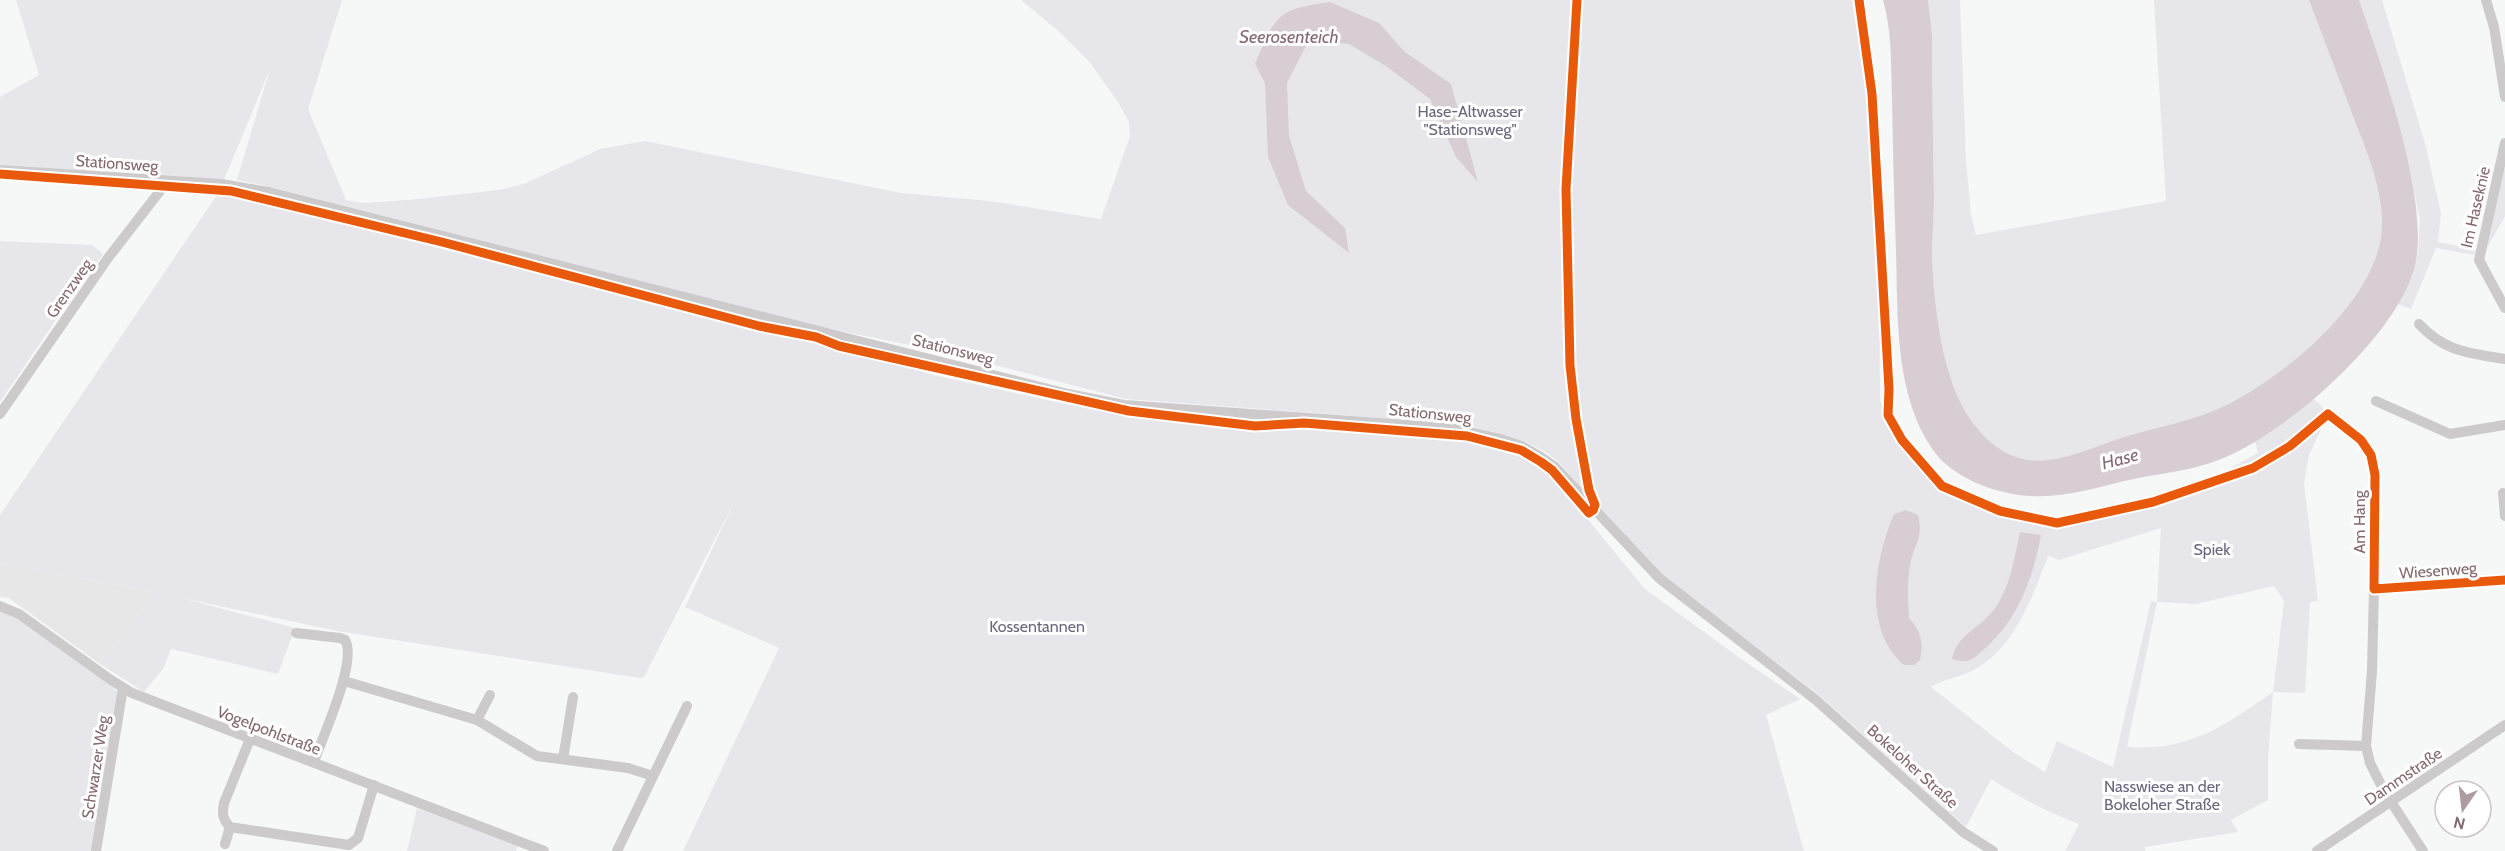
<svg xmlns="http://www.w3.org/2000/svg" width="2505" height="851" font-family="Cabin,sans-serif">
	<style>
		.built { fill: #e8e7e7 }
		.green { fill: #e7e7eb; fill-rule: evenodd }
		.water { fill: #d7cdd2 }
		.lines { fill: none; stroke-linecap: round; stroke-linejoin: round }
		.minor { stroke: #cccaca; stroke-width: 10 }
		.cycleway-casing { stroke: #fff; stroke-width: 13 }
		.cycleway { stroke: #e8590c; stroke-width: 9 }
		.labels { text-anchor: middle; stroke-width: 6; stroke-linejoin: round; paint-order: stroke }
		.park-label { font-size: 16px; fill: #6a677c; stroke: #fff }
		.street-label { font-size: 16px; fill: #84696f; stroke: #fff }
		.water-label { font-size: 18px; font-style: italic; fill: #876975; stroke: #fff }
	</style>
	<rect width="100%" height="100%" fill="#f6f7f7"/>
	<polygon class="built" points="0,563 155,592 100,664 9,598 0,597"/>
	<g class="green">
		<path d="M 16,0 L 342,0 L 308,109 L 346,200 L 363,203 L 408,200 L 499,190 L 524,184 L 600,149 L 645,141 L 901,193 L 990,201 L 1101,219 L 1130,136 L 1129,122 L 1118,102 L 1088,60 L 1057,30 L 1021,0 L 1859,0 L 1872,94 L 1879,240 L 1880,401 L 1907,448 L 1942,486 L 2000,511 L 2057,523 L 2153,502 L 2232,475 L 2232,467 L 2258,453 L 2255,441 L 2271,432 L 2313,399 L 2321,405 L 2325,414 L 2332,416 L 2324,423 L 2309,455 L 2304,483 L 2318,601 L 2310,602 L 2305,693 L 2273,692 L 2268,759 L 2268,800 L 2231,820 L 2238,832 L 2145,847 L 2145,851 L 2065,851 L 2079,824 C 2047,812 2019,797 1991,779 L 1966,827 L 1818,694 L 1664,577 L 1595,502 L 1576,420 L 1588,491 L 1582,490 C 1574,481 1567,470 1557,461 C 1529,436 1486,430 1451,423 L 1126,399 L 948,353 L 822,327 L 263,185 L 237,180 L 270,69 L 224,180 L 0,165 L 0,97 L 39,75 ZM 2161,528 L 2157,602 L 2151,601 L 2113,767 L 2057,741 L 2045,772 L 2013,752 L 1931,687 C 1944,679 1961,677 1974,670 C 2015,647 2032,598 2048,556 L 2059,560 ZM 2274,586 L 2284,601 L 2273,692 C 2225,725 2189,752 2127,747 L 2157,602 L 2196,604 Z"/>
		<path d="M 1928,0 L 1960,0 L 1966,159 L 1971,215 L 1976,235 L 2166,201 L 2154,0 L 2309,0 C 2322,34 2335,69 2348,103 C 2363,144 2387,192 2381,237 C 2371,303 2290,371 2234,401 C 2200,420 2160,426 2124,437 C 2064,457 2020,484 1973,423 C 1942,383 1934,305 1932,256 C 1932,236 1934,217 1934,198 C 1933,144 1932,89 1932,35 Z"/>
		<polygon points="2359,0 2382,0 2426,147 2441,214 2438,242 2475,249 2474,255 2436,248 2411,309 2398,304 2413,275 2418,253 2420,220 2408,160"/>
		<polygon points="2505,169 2505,216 2483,255 2502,173"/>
		<polygon points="219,192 305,212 716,321 816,343 938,376 1060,403 1123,415 1447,437 1497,446 1539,466 1572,500 1645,589 1740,658 1800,699 1766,715 1804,851 683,851 779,648 685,607 734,502 644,677 640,678 337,631 182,598 295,628 278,674 171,649 163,669 144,692 100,664 155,592 0,563 0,515"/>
		<polygon points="0,241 92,245 103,254 66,305 0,402"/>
		<polygon points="0,611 17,618 116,690 121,701 96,851 0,851"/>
		<polygon points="417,808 518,846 516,851 407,851"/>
	</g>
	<g class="water">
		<path d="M 1883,0 L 1928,0 L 1932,35 C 1932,89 1933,144 1934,198 C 1934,217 1932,236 1932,256 C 1934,305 1942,383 1973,423 C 2020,484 2064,457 2124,437 C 2160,426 2200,420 2234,401 C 2290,371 2371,303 2381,237 C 2387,192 2363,144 2348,103 C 2335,69 2322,34 2309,0 L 2359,0 C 2381,65 2436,212 2412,276 C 2391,333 2322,397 2272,431 C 2253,444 2230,457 2207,464 C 2182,472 2155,474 2129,480 C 2098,487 2065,498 2032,496 C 1998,495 1952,478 1933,450 C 1894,394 1898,316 1896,251 C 1894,200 1893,149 1892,99 C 1891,67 1892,30 1883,0 Z"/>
		<path d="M 1330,2 L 1379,23 L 1405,52 L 1451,84 L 1478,182 L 1456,157 L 1430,99 L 1386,66 L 1349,44 L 1309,40 L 1287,83 L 1289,136 L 1306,191 L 1345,228 L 1349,253 L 1288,205 L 1268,157 L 1265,83 L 1255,64 C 1276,15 1275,10 1330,2 Z"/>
		<path d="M 1906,510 L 1918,515 C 1924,539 1914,543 1910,565 C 1907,583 1908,600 1909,618 C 1921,631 1924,643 1920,660 L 1914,665 L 1904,665 C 1862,629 1875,559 1894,514 Z"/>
		<path d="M 2020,532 L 2041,535 C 2033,579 2017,622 1982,651 C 1978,655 1972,660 1966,661 C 1962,662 1956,660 1952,659 C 1957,635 1978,629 1993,611 C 2010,589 2014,559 2020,532 Z"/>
	</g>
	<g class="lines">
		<g class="minor">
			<polyline points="2486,0 2494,27 2505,97"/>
			<polyline points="2505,143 2479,260 2505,308"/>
			<polyline points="0,170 221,184 269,192 1068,394 1124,405 1450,428 1501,439 1522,446 1541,457 1554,466 1659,578 1816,700 1963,832 1993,851"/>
			<path d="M 2419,324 C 2445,352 2469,353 2505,359"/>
			<polyline points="2376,401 2450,434 2505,425"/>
			<polyline points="0,414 108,258 160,191 164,181"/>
			<polyline points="2371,455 2375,475 2374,589 2372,671 2366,746 2370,763 2384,791 2423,851"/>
			<polyline points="2503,493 2505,516"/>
			<polyline points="2374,589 2505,580"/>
			<polyline points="0,606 19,614 111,680 132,693 544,851"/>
			<path d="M 296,633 L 340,638 L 345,640 C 358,661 322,738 314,762"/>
			<polyline points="344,681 477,720 537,756 628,768 653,776"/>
			<polyline points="477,720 490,695"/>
			<path d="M 250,739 L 224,803 C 222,813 222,819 230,827 L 349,845 L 358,838 L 374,785"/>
			<polyline points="2299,744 2366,746"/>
			<polyline points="563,759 573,697"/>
			<polyline points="225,844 230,827"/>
			<polyline points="96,851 123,688"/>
			<polyline points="617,851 687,706"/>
			<polyline points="2317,851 2505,725"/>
		</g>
		<defs>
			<g id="cycleway">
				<polyline points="1577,0 1566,189 1570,365 1576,419 1589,490 1595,505 1593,510"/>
				<polyline points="1859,0 1872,94 1889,389 1888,415 1902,440 1942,486 2000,511 2057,523 2153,502 2253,468 2290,446 2328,414 2361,440 2371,455 2375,475 2374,589 2505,580"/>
				<polyline points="0,174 231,191 442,242 759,326 816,337 839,346 1129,411 1255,426 1304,423 1467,436 1521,450 1541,462 1552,470 1589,513 1593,510"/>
			</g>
		</defs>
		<use href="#cycleway" class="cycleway-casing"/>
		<use href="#cycleway" class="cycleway"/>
	</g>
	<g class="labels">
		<g class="park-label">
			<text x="1470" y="117">Hase-Altwasser<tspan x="1470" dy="18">"Stationsweg"</tspan></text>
			<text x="2212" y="555">Spiek</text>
			<text x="1037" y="632">Kossentannen</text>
			<text x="2162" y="792">Nasswiese an der<tspan x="2162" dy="18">Bokeloher Straße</tspan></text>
		</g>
		<g class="street-label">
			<text transform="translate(117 163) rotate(4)" y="6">Stationsweg</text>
			<text transform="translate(2475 207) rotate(-77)" y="6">Im Haseknie</text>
			<text transform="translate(69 288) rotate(-55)" y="6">Grenzweg</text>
			<text transform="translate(953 349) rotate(14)" y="6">Stationsweg</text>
			<text transform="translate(1430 413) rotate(6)" y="6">Stationsweg</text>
			<text transform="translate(2359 522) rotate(-90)" y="6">Am Hang</text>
			<text transform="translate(2438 570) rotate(-4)" y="6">Wiesenweg</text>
			<text transform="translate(269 730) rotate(21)" y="6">Vogelpohlstraße</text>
			<text transform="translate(1913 766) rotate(42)" y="6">Bokeloher Straße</text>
			<text transform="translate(95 767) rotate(-81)" y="6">Schwarzer Weg</text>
			<text transform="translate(2403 776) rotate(-34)" y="6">Dammstraße</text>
		</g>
		<g class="water-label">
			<text x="1289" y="43">Seerosenteich</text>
			<text transform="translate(2120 459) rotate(-15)" y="6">Hase</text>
		</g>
	</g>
	<g transform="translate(2463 809) rotate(194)"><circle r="28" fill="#ffffff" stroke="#cec3c5" stroke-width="1.5"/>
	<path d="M0-4.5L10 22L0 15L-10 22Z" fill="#ac9b9f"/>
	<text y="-9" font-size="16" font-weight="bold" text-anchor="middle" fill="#84696f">N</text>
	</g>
</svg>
